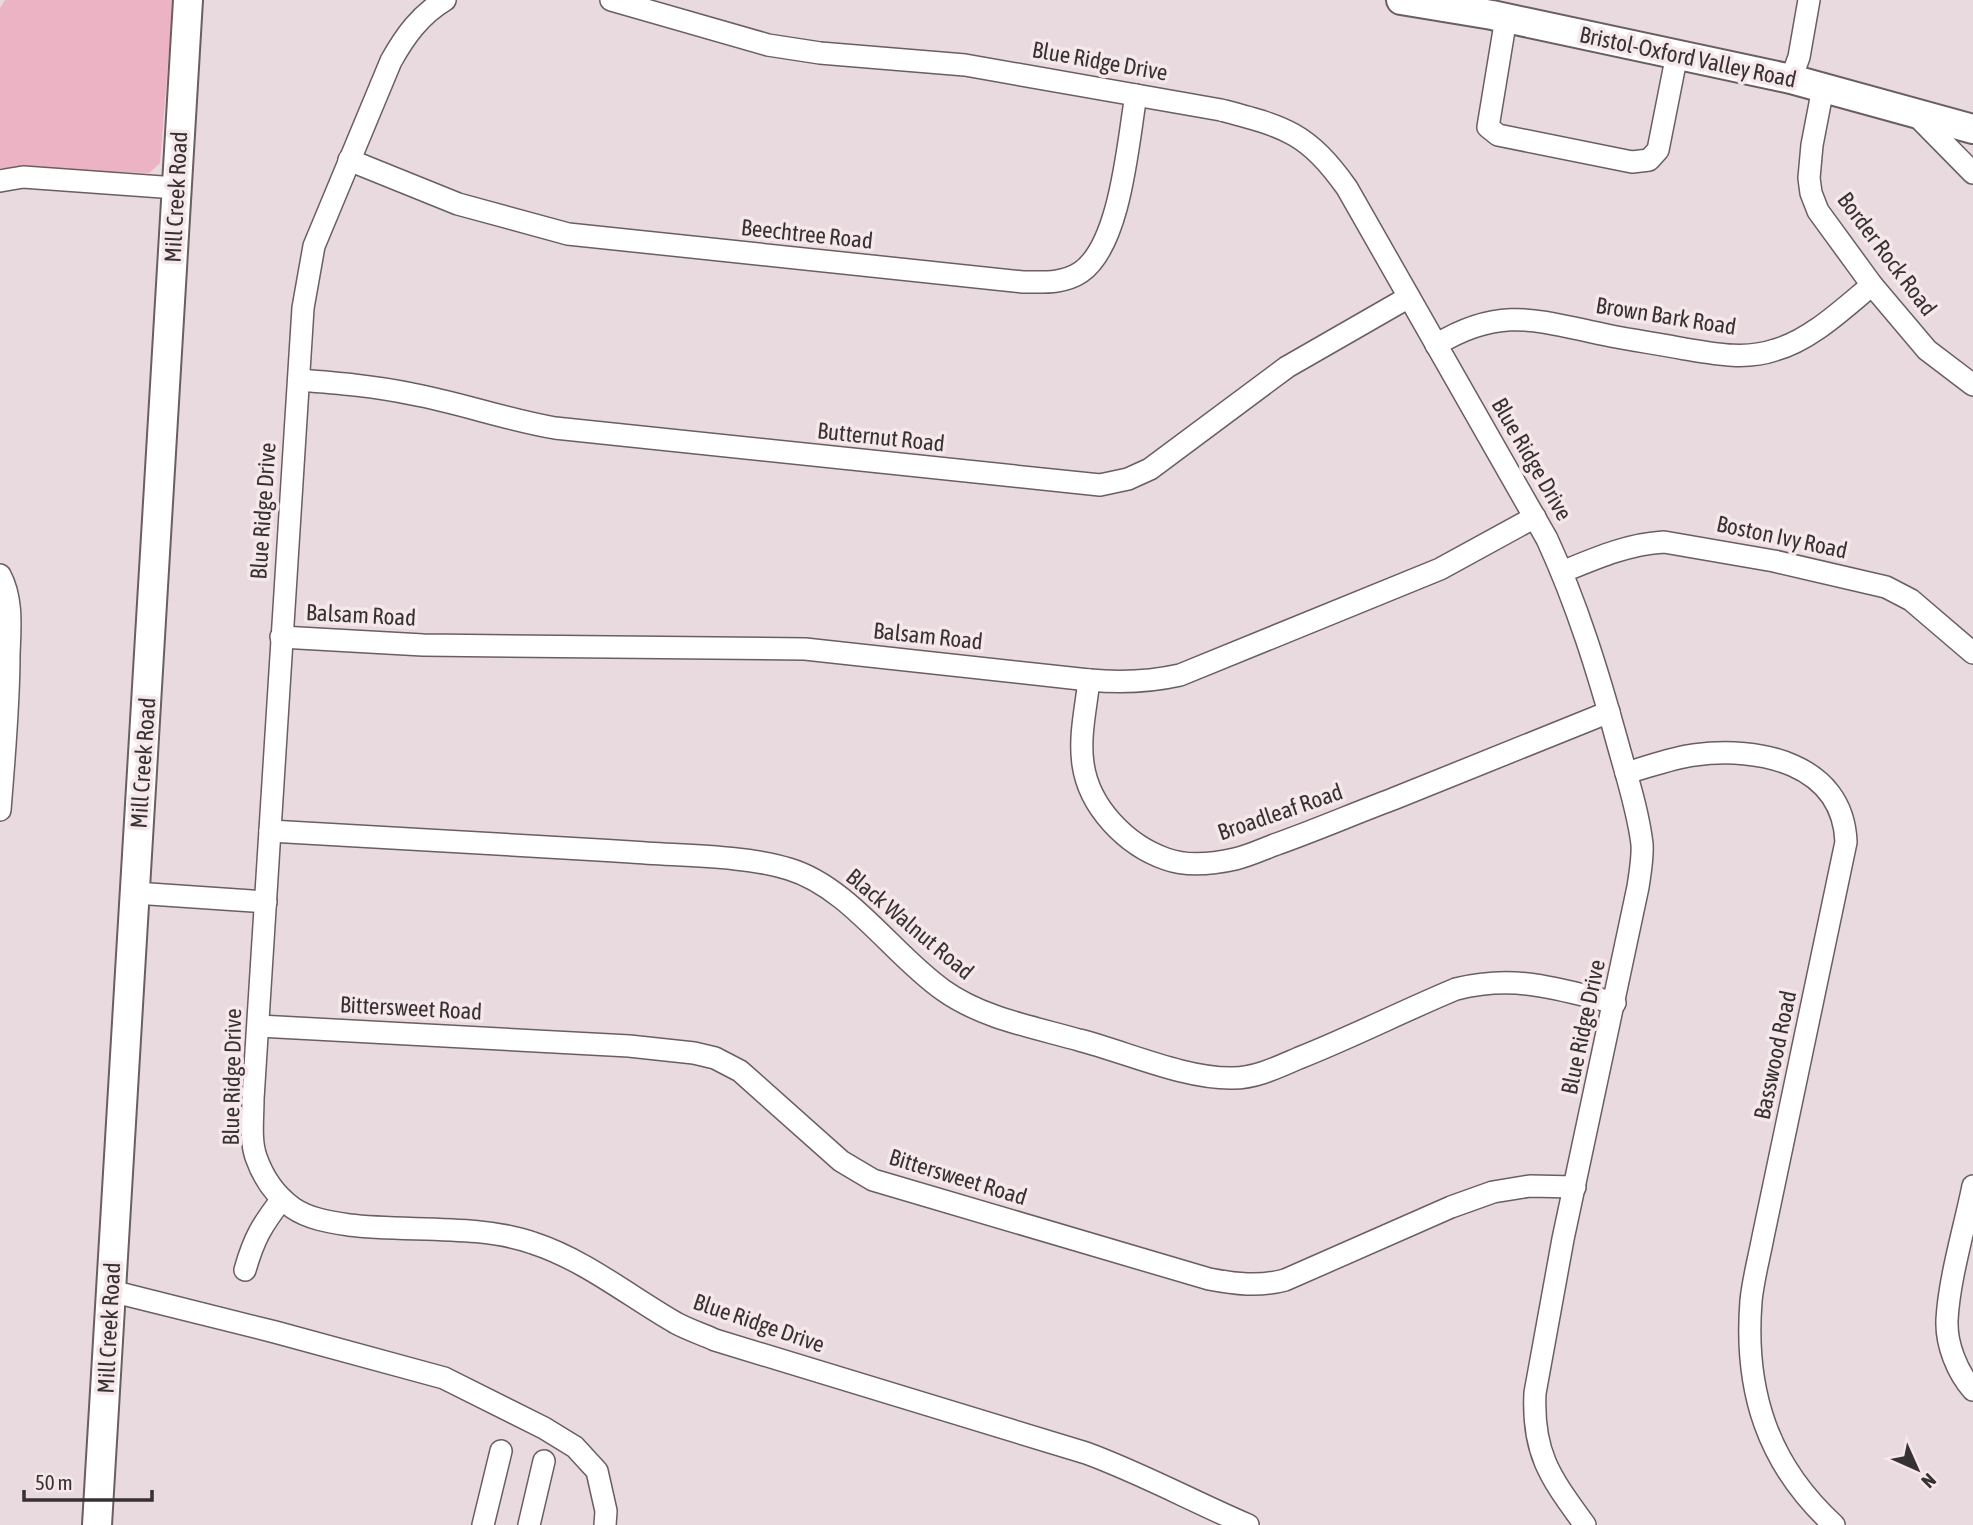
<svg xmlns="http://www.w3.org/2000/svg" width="1973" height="1525" font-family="'Asap Condensed',sans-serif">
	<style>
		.green { fill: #ebb3c3 }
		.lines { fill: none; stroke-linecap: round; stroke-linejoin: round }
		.minor-casing { stroke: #6a5e61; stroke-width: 24 }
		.major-casing { stroke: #6a5e61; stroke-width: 32 }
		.minor { stroke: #fff; stroke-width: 21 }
		.major { stroke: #fff; stroke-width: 28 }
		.labels { text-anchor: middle; stroke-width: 7; stroke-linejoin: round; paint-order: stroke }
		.street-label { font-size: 23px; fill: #363132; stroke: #f6e7eb }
	</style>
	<rect width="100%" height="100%" fill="#e8dade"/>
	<polygon class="green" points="5,0 173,0 160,163 149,173 0,168 0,8"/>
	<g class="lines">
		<defs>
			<g id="minor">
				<path d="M 445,0 C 420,15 405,36 391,61 L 314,246 L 303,308 L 253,1099 C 253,1118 250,1140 256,1157 C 263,1177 276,1196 293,1208 C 309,1219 330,1222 349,1225 C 406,1232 480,1224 533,1243 C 585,1260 629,1296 676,1323 C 689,1330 702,1334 715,1340 L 1086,1453 C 1141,1473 1194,1502 1248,1525"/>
				<path d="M 611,0 L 768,45 L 820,53 L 965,65 L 1221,110 C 1285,127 1307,132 1347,188 L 1547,539 C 1577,604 1598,672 1617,741 C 1626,774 1638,810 1642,844 C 1643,858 1640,873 1638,887 L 1563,1239 L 1535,1393 C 1532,1454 1551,1478 1585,1525"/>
				<polyline points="1506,18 1488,127 1498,135 1632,162 1649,160 1658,150 1677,54"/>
				<polyline points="1791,79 1799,57 1809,0"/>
				<polyline points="1823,88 1812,145 1809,178 1811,193 1818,211 1872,285 1927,350 1973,385"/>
				<polyline points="1913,112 1973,173"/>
				<path d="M 349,160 L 458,204 L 568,234 L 1023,282 C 1043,282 1063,284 1081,272 C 1121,244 1128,141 1136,95"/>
				<polyline points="0,181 23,177 176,188"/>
				<path d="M 1436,345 C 1503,304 1541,322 1611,336 C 1636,341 1661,344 1685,349 C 1715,354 1746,360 1775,350 C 1811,340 1844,308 1872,285"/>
				<path d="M 299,380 C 337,383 374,386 412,394 C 461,403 507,420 555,428 L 1100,485 L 1128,479 L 1150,469 L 1287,367 L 1409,297"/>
				<path d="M 1562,572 C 1596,558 1628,544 1664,542 L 1774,561 L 1886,587 L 1911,600 L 1973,653"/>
				<path d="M 0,575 C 13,599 10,628 9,654 C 9,706 4,758 0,810"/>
				<path d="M 281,637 L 423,645 L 805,649 L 1089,680 C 1120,683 1149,682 1180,675 L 1440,569 L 1535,517"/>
				<path d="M 1089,680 C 1086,708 1079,736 1083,764 C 1089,807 1126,845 1166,859 C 1188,867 1213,864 1235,859 C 1248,856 1261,850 1274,845 C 1314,831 1353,814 1393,799 C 1465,770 1537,741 1609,712"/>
				<path d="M 1626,773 C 1648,767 1671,758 1694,755 C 1758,746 1843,763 1846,842 L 1763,1237 C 1759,1258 1753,1280 1751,1301 C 1744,1390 1767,1464 1834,1525"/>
				<path d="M 270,831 C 391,837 511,844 631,852 C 678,856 745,855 789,869 C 849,887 893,955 943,990 C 982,1018 1033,1027 1079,1040 C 1126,1052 1185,1079 1233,1078 C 1256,1078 1278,1067 1299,1058 C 1352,1037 1403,1011 1456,989 C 1516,974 1558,989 1615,1003"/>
				<polyline points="135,893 266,902"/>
				<path d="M 259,1026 L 629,1046 L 694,1053 L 715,1058 L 740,1071 L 841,1161 L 873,1180 L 1209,1279 C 1235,1284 1259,1287 1285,1280 L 1451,1207 L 1493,1192 L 1530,1186 L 1575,1187"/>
				<path d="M 1973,1186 C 1965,1226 1949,1279 1947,1320 C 1946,1344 1957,1372 1973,1390"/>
				<path d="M 245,1270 C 254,1238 262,1225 282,1199"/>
				<polyline points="111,1291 275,1332 444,1378 544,1428 575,1447 597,1471 606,1511 605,1525"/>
				<polyline points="483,1525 501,1451"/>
				<polyline points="529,1525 544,1461"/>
			</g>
			<g id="major">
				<polyline points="1401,0 1492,15 1791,79 1973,129"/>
				<polyline points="97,1525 188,0"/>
			</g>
		</defs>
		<use href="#minor" class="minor-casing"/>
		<use href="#major" class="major-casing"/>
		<use href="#minor" class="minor"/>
		<use href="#major" class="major"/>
	</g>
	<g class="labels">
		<g class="street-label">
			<text transform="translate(1688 57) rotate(12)" y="8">Bristol-Oxford Valley Road</text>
			<text transform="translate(1100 61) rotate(10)" y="8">Blue Ridge Drive</text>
			<text transform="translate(176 197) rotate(-87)" y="8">Mill Creek Road</text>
			<text transform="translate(807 234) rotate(6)" y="8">Beechtree Road</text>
			<text transform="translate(1887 254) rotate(53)" y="8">Border Rock Road</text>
			<text transform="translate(1666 316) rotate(9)" y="8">Brown Bark Road</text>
			<text transform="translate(881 437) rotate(6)" y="8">Butternut Road</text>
			<text transform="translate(1532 459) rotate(60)" y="8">Blue Ridge Drive</text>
			<text transform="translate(263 511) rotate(-86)" y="8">Blue Ridge Drive</text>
			<text transform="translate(1782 537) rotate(12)" y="8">Boston Ivy Road</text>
			<text transform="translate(361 615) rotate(3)" y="8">Balsam Road</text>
			<text transform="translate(928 636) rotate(6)" y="8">Balsam Road</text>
			<text transform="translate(143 763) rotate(-86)" y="8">Mill Creek Road</text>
			<text transform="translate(1280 812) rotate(-19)" y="8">Broadleaf Road</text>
			<text transform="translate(910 924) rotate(40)" y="8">Black Walnut Road</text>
			<text transform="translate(411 1008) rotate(3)" y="8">Bittersweet Road</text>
			<text transform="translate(1583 1027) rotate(-78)" y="8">Blue Ridge Drive</text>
			<text transform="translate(1775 1055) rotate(-78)" y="8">Basswood Road</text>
			<text transform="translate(232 1077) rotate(-89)" y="8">Blue Ridge Drive</text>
			<text transform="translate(958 1177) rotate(17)" y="8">Bittersweet Road</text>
			<text transform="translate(759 1323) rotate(19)" y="8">Blue Ridge Drive</text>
			<text transform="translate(109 1328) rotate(-87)" y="8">Mill Creek Road</text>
		</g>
	</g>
	<g transform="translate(1917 1469) rotate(135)" stroke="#f6e7eb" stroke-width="5" paint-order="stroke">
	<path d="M0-5L12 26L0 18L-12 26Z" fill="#363132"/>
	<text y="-10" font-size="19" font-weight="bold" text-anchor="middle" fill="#363132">N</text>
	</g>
	<path d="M24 1490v10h128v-10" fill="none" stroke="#363132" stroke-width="3.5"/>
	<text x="35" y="1490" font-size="21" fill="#363132" stroke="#f6e7eb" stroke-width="5" paint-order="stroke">50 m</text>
</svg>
